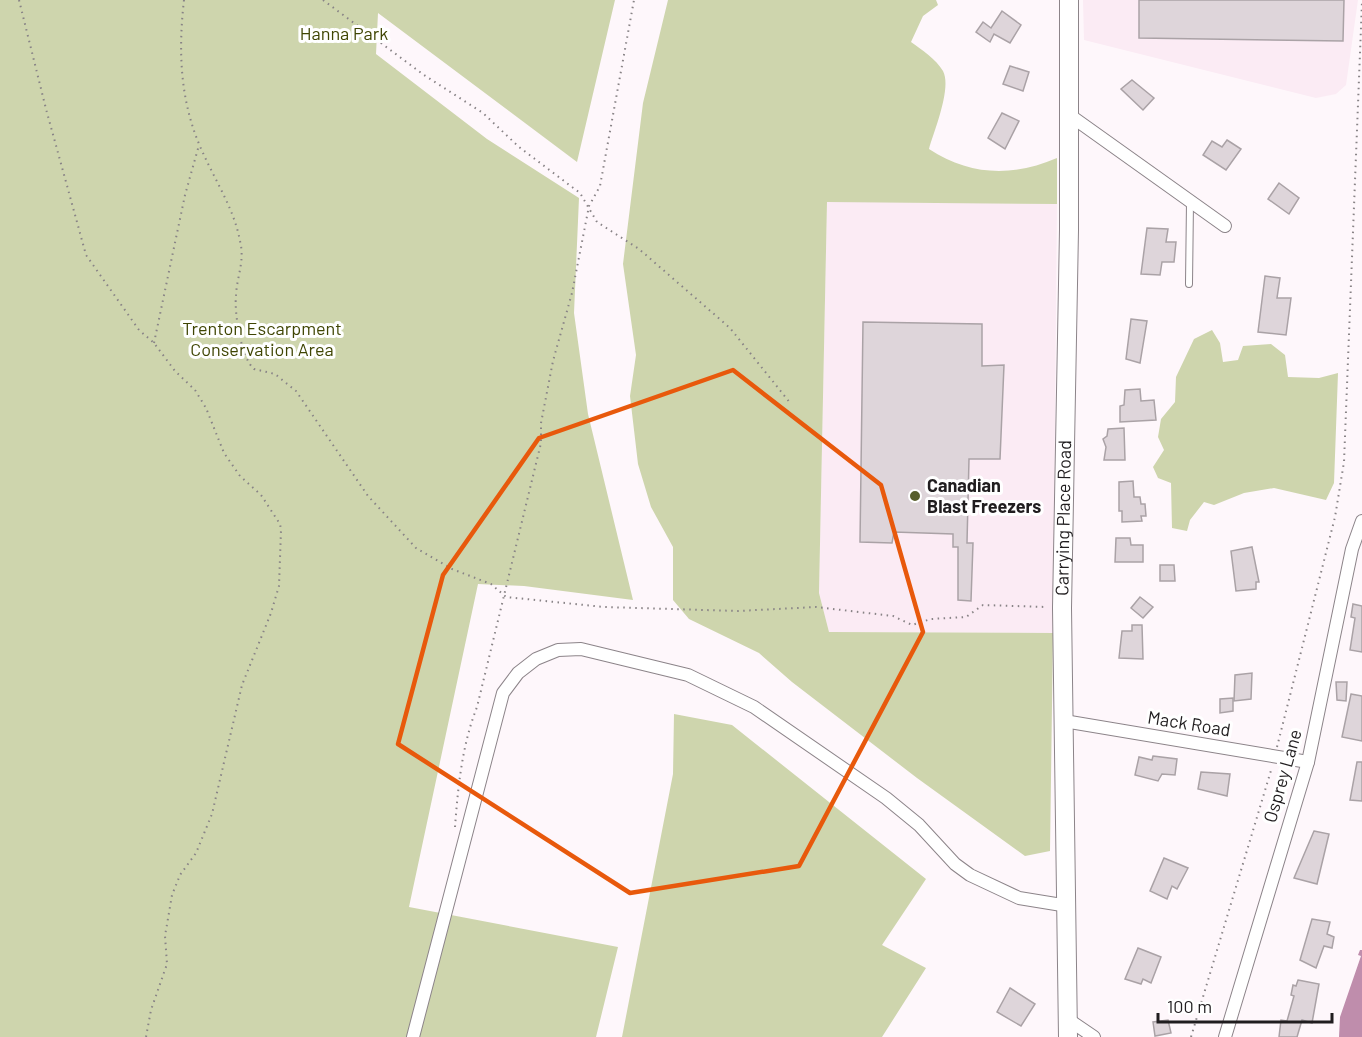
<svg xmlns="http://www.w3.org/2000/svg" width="1362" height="1037" font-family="Barlow,sans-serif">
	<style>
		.built { fill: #fbebf4 }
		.green { fill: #ced5ad }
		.water { fill: #bf8dac }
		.building { fill: #ded5da; stroke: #aaa2a6; stroke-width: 1.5 }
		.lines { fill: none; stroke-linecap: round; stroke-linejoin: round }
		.lane-casing { stroke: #8c8489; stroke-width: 8 }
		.street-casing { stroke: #8c8489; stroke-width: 14 }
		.secondary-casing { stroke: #8c8489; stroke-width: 20 }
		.path { stroke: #888386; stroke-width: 2; stroke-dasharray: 1.5 4.5; stroke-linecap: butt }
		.lane { stroke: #fff; stroke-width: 6 }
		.street { stroke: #fff; stroke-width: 12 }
		.secondary { stroke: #fff; stroke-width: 18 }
		.marked { fill: none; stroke: #e8590c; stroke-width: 4.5; stroke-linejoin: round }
		.poi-dot { fill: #575e2c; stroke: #fff; stroke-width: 2 }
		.labels { text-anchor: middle; stroke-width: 6; stroke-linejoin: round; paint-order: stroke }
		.park-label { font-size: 18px; fill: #3f4503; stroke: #fff }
		.poi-label { font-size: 18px; font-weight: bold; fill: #201d1f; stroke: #fff; text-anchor: start }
		.street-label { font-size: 18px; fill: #201d1f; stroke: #fff }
	</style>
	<rect width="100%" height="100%" fill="#fef7fb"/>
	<g class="built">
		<polygon points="1083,0 1358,0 1346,85 1336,94 1316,98 1084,40"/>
		<polygon points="827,201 1057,204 1053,633 829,632 819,593"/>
	</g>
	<g class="green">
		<polygon points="0,0 615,0 577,162 378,13 376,54 487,139 579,198 574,313 588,414 633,600 524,586 478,584 409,907 618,947 596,1037 0,1037"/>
		<path d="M 668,0 L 936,0 L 938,5 L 923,16 L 911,42 C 922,50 936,59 943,71 C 952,88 934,131 929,149 C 970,176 1013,177 1057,158 L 1057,204 L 827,202 L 819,593 L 829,632 L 1053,633 L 1050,851 L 1025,856 L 917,778 L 792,682 L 759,653 L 689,619 L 673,600 L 673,547 L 651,507 L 638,464 L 630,396 L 636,355 L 623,264 L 643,103 Z"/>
		<polygon points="1212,330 1220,343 1223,362 1238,360 1243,346 1271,344 1285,355 1288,377 1319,378 1338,373 1334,483 1326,500 1274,488 1244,493 1214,505 1204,502 1190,520 1187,531 1172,528 1171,483 1158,478 1153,467 1164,450 1158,437 1161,419 1175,402 1176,377 1194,339"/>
		<polygon points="674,714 732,725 926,879 882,945 926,968 882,1037 622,1037 673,774"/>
	</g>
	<polygon class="water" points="1360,950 1362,950 1362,1037 1339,1037 1340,1017 1361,956 1358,955"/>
	<g class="building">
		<polygon points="1139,0 1344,0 1343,41 1139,38"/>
		<polygon points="1002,11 1021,25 1010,43 994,34 990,42 976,32 983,22 991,28"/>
		<polygon points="1010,66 1029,72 1023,91 1003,84"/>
		<polygon points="1132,80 1154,98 1143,110 1121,89"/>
		<polygon points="1002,113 1019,121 1005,149 988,138"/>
		<polygon points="1227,140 1241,149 1226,170 1203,155 1212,141 1222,147"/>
		<polygon points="1279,183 1299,198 1289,214 1268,199"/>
		<polygon points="1147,228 1168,229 1166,242 1176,242 1174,262 1162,262 1160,275 1141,274"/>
		<polygon points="1265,276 1280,278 1277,298 1291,298 1286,335 1258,332"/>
		<polygon points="1131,319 1147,321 1140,363 1126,359"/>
		<polygon points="863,322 982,324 982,366 1004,365 1000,459 969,459 967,543 973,543 971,601 958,600 958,547 953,547 953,534 894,532 892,543 860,542"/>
		<polygon points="1140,389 1141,401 1154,400 1156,420 1120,422 1120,406 1124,405 1125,390"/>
		<polygon points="1124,428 1125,460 1104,460 1106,447 1103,439 1107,436 1108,429"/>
		<polygon points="1133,481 1134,497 1140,497 1141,504 1145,504 1146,516 1141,516 1142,521 1122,522 1122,511 1119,511 1119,482"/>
		<polygon points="1116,538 1130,538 1131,545 1143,545 1143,562 1115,562"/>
		<polygon points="1252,547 1259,582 1256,582 1256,589 1236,591 1231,551"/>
		<polygon points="1160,565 1174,565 1175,581 1160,581"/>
		<polygon points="1140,597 1153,607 1143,618 1131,608"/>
		<polygon points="1353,604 1362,606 1362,652 1350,650 1355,618 1351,617"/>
		<polygon points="1132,625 1142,625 1143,659 1119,658 1122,631 1132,631"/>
		<polygon points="1252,673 1251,699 1234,701 1235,675"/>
		<polygon points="1336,682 1347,682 1346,701 1337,700"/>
		<polygon points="1351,694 1362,696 1362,741 1342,737"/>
		<polygon points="1233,698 1233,711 1220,713 1220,699"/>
		<polygon points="1153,756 1177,759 1175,775 1162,774 1158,781 1135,775 1139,757 1152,760"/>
		<polygon points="1357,762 1362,762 1362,801 1350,800"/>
		<polygon points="1201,772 1230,774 1227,796 1198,789"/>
		<polygon points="1314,831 1329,834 1317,884 1294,878"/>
		<polygon points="1164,858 1188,868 1177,889 1172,886 1167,899 1150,891"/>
		<polygon points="1312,919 1330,922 1327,934 1334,937 1332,948 1324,946 1316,968 1300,960"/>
		<polygon points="1138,948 1161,957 1151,983 1143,979 1141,984 1125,979"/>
		<polygon points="1298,980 1319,984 1312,1023 1302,1020 1297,1037 1279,1037 1281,1020 1287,1021 1294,996 1291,995 1293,985 1296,986"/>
		<polygon points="1010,988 1035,1004 1021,1026 997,1012"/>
		<polygon points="1168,1020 1171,1033 1155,1036 1153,1022"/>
	</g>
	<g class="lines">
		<defs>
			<polyline id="lane" points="1189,284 1190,202"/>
			<g id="street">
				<polyline points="1068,114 1225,226"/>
				<polyline points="1064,721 1308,762"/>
				<polyline points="1069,1020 1094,1037"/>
				<polyline points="413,1037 503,693 518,673 536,659 558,650 581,649 688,675 754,707 886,798 919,825 955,864 970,875 1019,898 1068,906"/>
				<polyline points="1225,1037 1308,762 1352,549 1362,521"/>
			</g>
			<g id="secondary">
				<path id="s1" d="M 1068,1037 L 1062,608 L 1069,230 L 1069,0"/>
			</g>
		</defs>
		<use href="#lane" class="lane-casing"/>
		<use href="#street" class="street-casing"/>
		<use href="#secondary" class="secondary-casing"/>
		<g class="path">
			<polyline points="19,0 46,109 86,255 139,330 154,343 175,371 195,390 206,408 224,453 240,476 261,495 280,524 281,530 279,586 271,613 242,685 212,814 196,853 180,875 172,895 165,936 167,964 151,1010 146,1037"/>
			<path d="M 184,0 C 178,52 180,104 203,153 C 216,182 234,209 240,241 C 245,261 237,276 236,295 C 234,312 241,358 254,369 L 275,374 L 296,391 L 368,496 L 416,548 L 452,569 L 491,584 L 506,597 L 604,607 L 738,611 L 816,607 L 893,616 L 912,625 L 931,619 L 966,617 L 983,605 L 1047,607"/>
			<polyline points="323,0 424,75 483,113 519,147 580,193 597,222 639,249 730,328 791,404"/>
			<polyline points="154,343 185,195 199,145"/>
			<polyline points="1277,747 1335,517 1344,462 1362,2"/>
			<path d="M 455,827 C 458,787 462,745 477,707 L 541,443 L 541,423 L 553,361 L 572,293 L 589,206 L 600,186 L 634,0"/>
			<polyline points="1191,1037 1272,767"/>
		</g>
		<use href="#lane" class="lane"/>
		<use href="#street" class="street"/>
		<use href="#secondary" class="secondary"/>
	</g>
	<path class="marked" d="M 733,370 L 881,485 L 923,632 L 799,866 L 630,893 L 398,744 L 443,575 L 539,438 Z"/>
	<circle class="poi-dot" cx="915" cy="496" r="6"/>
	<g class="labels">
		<g class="park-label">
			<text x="344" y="40">Hanna Park</text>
			<text x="262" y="335">Trenton Escarpment<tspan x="262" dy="21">Conservation Area</tspan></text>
		</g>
		<g class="poi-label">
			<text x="927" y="492">Canadian<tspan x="927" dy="21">Blast Freezers</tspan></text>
		</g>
		<g class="street-label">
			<text dy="6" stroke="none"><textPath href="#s1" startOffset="519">Carrying Place Road</textPath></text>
			<text transform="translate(1189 724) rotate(9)" y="6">Mack Road</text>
			<text transform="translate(1283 776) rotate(-74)" y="6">Osprey Lane</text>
		</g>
	</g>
	<path d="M1158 1013v9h174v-9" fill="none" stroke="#201d1f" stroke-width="3"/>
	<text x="1167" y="1013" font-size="18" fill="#201d1f" stroke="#ffffff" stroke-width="4.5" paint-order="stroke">100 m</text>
</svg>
